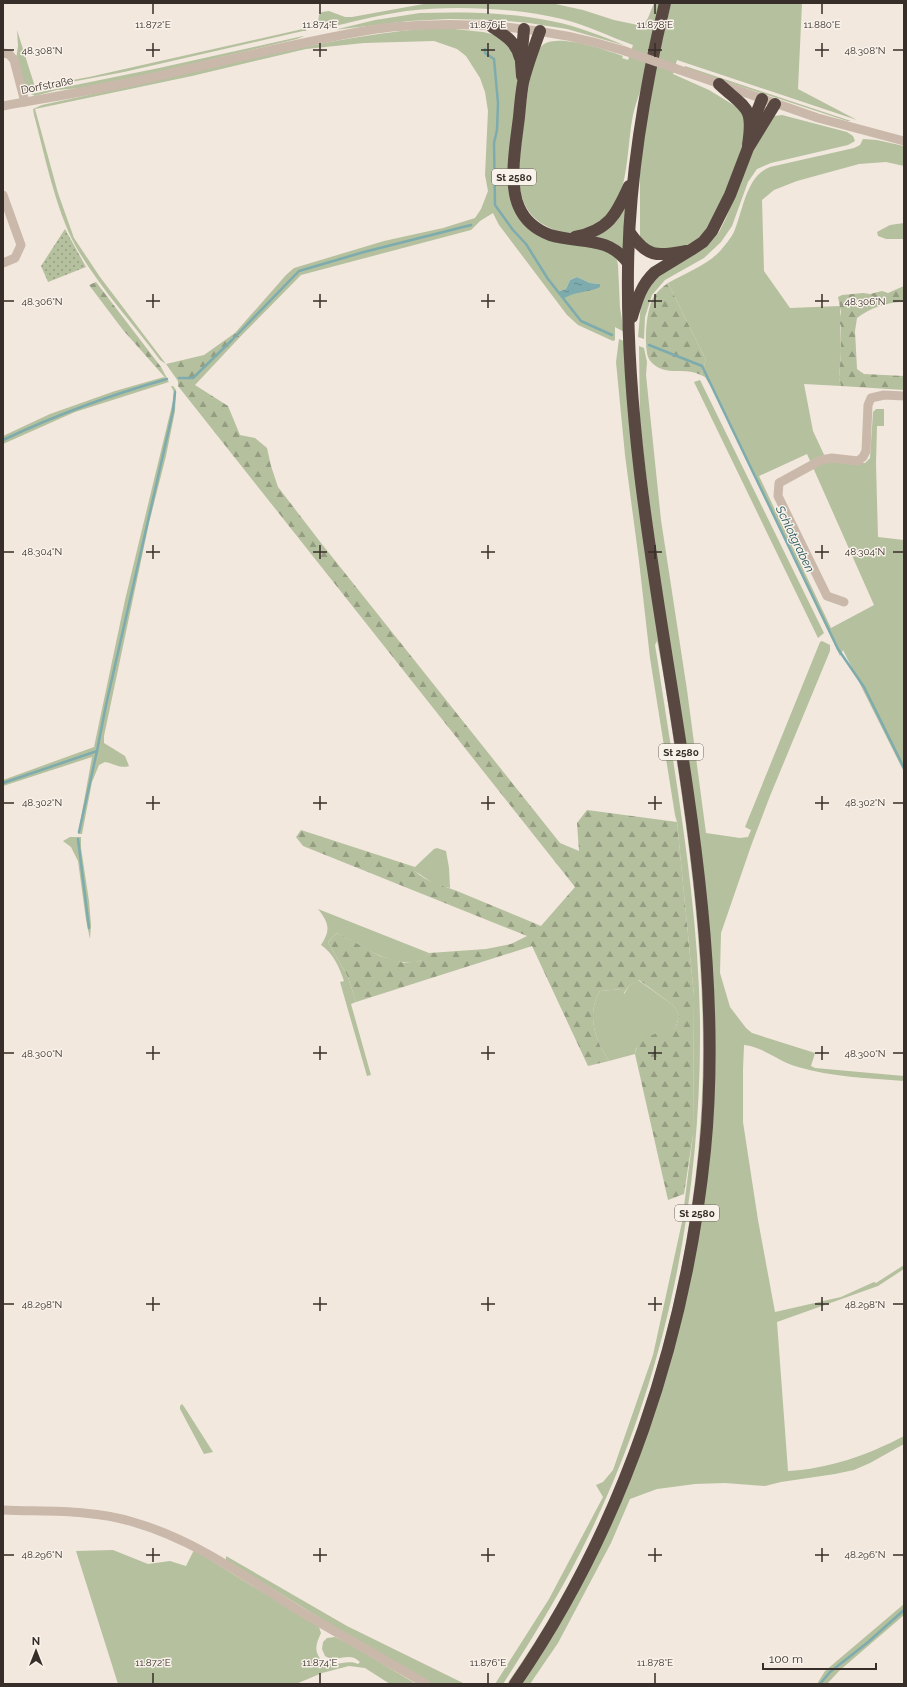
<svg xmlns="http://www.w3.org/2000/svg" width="907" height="1687" font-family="Raleway,sans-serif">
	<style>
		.green { fill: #b5c09e; fill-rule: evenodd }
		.forest { fill: url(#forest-firs) }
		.park { fill: url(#park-dots) }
		.water { fill: url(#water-ripples) }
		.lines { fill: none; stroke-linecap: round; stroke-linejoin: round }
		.stream { stroke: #7dabae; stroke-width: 2.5 }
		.minor { stroke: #cab9aa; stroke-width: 9 }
		.highway { stroke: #584841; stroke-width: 12 }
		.minor-bridge { stroke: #cab9aa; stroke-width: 9 }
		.ticks { fill: none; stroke: #372e29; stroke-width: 1.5 }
		.labels { text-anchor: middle; stroke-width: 3; stroke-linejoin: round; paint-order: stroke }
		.shield { fill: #f9f2ea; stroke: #716963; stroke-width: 1 }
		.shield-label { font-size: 10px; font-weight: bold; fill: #372e29 }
		.street-label { font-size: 11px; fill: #372e29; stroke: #f9f2ea }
		.water-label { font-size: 12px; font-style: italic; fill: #205357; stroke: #f9f2ea }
		.ticks-label { font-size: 10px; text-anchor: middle; fill: #372e29; stroke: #f9f2ea; stroke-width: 3; stroke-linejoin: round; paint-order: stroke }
	</style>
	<defs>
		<pattern id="forest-firs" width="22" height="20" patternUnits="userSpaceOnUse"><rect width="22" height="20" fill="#b5c09e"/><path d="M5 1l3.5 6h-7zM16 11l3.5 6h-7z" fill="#949c81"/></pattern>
		<pattern id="park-dots" width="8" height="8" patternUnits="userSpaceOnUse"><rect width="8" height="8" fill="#b5c09e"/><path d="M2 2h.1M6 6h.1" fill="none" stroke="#949c81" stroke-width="1.8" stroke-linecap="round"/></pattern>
		<pattern id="water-ripples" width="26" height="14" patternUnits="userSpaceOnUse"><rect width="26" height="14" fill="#7dabae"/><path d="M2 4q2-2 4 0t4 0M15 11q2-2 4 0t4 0" fill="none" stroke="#678c8e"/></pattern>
	</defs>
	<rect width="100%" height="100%" fill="#f2e8de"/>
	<g class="green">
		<path d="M 429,3 L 551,3 L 583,10 L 614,20 L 638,25 L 644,24 L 648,18 L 654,3 L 660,3 C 654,31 649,61 641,89 C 638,97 635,106 633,115 C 627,145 629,181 614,209 C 612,214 588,231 583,232 C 571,235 558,233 548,227 C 507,208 520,157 524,121 C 526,106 531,52 544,44 C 561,34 605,50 623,56 L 622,58 L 628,60 L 633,45 C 610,37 587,25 562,19 C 515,8 454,5 406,11 C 379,15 352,22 326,28 L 320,28 L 318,23 L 319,15 L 322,12 L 329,11 L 345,17 L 352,17 Z"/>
		<polygon points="671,3 802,3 798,89 857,120 677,60 673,74 709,90 745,112 745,140 734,171 712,222 700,237 687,246 678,249 651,249 640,237 640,166 652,84"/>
		<path d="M 420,13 C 463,12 508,12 551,21 C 577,26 602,36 626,46 L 567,29 L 529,23 L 496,20 L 449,19 L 409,21 L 334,30 L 375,20 Z"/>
		<polygon points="307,28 306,31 303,31 124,72 29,90 26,88 16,59 18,46 17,30 35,87 89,77"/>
		<path d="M 423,29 L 454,29 L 483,32 L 496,35 L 502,38 L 518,60 L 519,217 L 577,245 L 611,251 L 617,260 L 618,265 L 620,308 L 624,332 L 615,327 L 615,340 L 613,341 L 578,325 L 567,315 L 499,225 L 493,213 L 480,221 L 471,230 L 301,275 L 240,337 L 235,333 L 286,275 L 294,268 L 384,241 L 443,228 L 475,218 L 481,209 L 488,191 L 485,175 L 488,111 L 485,92 L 480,78 L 466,56 L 457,49 L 434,41 L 364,43 L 306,49 L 192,76 L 35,109 L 58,193 L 74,238 L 100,277 L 166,364 L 160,360 C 132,322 98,286 75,245 C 55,207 45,156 34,115 L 33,109 L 42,105 C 99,93 156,80 214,67 C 283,51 352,35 423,29 ZM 577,277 L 590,283 L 600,284 L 572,293 L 563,299 L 558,292 L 566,289 L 570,280 Z"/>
		<polygon points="303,36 304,36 297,39 155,73 81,88 57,90 35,96 31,94 159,68"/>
		<polygon points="685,66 851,121 847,121 684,68"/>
		<polygon points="782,115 847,132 853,136 855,141 848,145 771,163 757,169 748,182 732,226 721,242 704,258 665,280 652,295 645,317 644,339 638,337 641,304 654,278 711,241 719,232 726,218 750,156 762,132 774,116"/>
		<path d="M 863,139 L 877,140 L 904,146 L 904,166 L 886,162 L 859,164 L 797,181 L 774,190 L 762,200 L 764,271 L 790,308 L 840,306 L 841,352 L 839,378 L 841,386 L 804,384 L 813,431 L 826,459 L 865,463 L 870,458 L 873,412 L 876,409 L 884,409 L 884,426 L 877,426 L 876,464 L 878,537 L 904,540 L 904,772 L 843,650 L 840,656 L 712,388 L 705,377 L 701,375 L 706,360 L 668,283 C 685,273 708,265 721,250 C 725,245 731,238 734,232 C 743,211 746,176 770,167 L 854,148 L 860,145 ZM 807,454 L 874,605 L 831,628 L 759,476 Z"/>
		<polygon points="627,204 623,250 614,243 589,239"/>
		<polygon points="904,223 904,239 886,239 878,236 877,232 890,225"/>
		<path d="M 619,339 L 624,341 C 630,396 636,452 642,507 C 645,537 648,568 652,597 C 670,719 693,840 701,964 C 702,982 704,1001 704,1019 C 709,1253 642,1491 509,1684 L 507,1684 C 620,1524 686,1323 700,1129 C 709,1011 696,892 679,776 C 672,731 666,685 657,641 L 655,645 L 657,657 C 675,777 698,898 700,1020 C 702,1196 667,1376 589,1535 C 564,1587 534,1636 503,1684 L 495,1684 L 549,1599 L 603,1497 L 596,1485 L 603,1482 L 613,1470 L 653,1355 L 682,1222 L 693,1135 L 694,996 L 677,822 L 675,815 L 650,658 L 639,561 L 625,455 L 616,362 Z"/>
		<path d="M 639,346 L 644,348 L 647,362 L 646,375 L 661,520 L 687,690 L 706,833 L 740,838 L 748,837 L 751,830 L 745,827 L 820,642 L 822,641 L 830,645 L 830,651 L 770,796 L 751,846 L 721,933 L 720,973 L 730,1007 L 746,1028 L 752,1033 L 815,1053 L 811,1066 L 815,1068 L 904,1076 L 904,1081 C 869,1078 831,1077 798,1067 C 779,1062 764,1047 744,1045 L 743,1069 L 743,1122 L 758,1220 L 775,1312 L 841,1297 L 874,1282 L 876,1283 L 904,1265 L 904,1269 L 878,1286 L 777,1322 L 788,1471 C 828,1469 868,1455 904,1436 L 904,1444 L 870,1463 L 854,1470 L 835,1474 L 781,1482 L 765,1486 L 725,1483 L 695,1484 L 657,1489 L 630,1499 L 611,1543 L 558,1643 L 530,1684 L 521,1684 L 577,1591 L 683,1315 L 714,1029 L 640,425 Z"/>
		<polygon points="164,377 169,382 75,412 3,444 3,436 50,414 115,391"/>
		<polygon points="700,380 824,633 818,638 694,382"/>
		<path d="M 171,386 L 173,386 L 176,390 L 175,411 L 166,456 L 149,523 L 104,736 L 104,743 L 125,756 L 129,766 C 120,769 113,763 105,762 L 99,765 L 92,782 L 82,834 L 78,834 L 92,757 L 3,786 L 3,780 L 94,747 L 125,600 L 173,401 L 174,392 Z"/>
		<polygon points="70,837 81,837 81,848 89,901 91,925 90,939 86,920 78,861 71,847 63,841"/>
		<polygon points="437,848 446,851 449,868 450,888 434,884 415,871 415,867 434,849"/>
		<path d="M 318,909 L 429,953 C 426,956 423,960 419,961 C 394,969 358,944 337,933 L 328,942 L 348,977 L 356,1002 L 351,1004 L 371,1075 L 367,1076 L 340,982 L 344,981 C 339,967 334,954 321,945 C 331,930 329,923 318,909 Z"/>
		<path d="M 638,980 L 673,1005 L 679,1015 L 676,1027 L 636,1048 L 635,1054 L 609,1061 C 595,1040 586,1015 600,991 L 622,989 L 624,994 L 629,986 Z"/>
		<polygon points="182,1404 185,1408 213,1452 204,1454 180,1409 180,1406"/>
		<path d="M 113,1550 L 148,1564 L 170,1561 L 186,1566 L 194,1550 L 319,1627 L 321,1633 C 318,1640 314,1647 318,1655 C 326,1674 345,1657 358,1664 L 360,1662 C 349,1650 337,1664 325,1656 L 322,1649 L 323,1642 L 327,1638 L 335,1637 L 351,1645 L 416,1684 L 390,1684 L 365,1668 L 349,1666 L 322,1673 L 296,1684 L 118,1684 L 76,1551 Z"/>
		<polygon points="226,1556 347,1626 465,1684 432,1684 352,1638 226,1560"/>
		<polygon points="904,1604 904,1615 896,1622 839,1671 827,1684 817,1684 825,1671"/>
	</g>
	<g class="forest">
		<polygon points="96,282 161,367 169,382 123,330 89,285"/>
		<path d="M 668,283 L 706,360 L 701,375 C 688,368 672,374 659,368 C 654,365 650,362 648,357 C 644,342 646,312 653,298 C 657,292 662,287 668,283 Z"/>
		<path d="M 904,286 L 904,302 C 887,302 870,308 857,318 L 855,331 L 857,369 L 864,374 L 904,376 L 904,390 L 841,386 L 839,378 L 841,352 L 841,326 L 839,322 L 841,312 L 838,297 L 842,295 L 863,293 L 870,294 L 882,291 L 888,293 Z"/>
		<path d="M 235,333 L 240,337 L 195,385 L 228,406 L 240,435 L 255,438 L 267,448 L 271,466 L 278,487 L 321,543 L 560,843 L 579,851 L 577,823 L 587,810 L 677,822 L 694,996 L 693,1135 L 684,1194 L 668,1200 L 635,1054 C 638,1034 659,1034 676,1027 L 679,1015 L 673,1005 L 639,980 L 629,986 L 623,994 L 622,989 L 600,991 C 586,1015 595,1040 609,1061 L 588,1066 L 532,946 L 356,1002 L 348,977 L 328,942 L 337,933 L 380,956 L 404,963 L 420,961 L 429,953 L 486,949 L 511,944 L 527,936 L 303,846 L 296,837 L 301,830 L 415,867 L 415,871 C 427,883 442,885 457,891 C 485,903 513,914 541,926 L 575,887 L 178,386 L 178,381 L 166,364 L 204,355 Z"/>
	</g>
	<polygon class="park" points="65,229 86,267 48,282 41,266"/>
	<path class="water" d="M 577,277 L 590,283 L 600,284 L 600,287 C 588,293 575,291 563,299 L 558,292 L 566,289 L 570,280 Z"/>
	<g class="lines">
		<g class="stream">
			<polyline points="485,49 485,53 494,59 498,103 497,130 494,143 495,205 513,230 526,244 548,279 581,321 612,335"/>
			<polyline points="649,345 702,366 838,649 864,687 904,768"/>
			<polyline points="179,378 193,378 232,340 299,271 364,252 471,225"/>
			<path d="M 3,440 C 56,415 110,395 167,379"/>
			<polyline points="3,783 97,751 106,705 173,411 175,392"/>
			<polyline points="79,832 97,751"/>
			<polyline points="78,839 89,928"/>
			<polyline points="820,1684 830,1672 867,1643 904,1610"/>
		</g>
		<g class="minor">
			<polyline points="3,53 9,54 14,60 25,102"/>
			<polyline points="674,68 818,118 904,141"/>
			<path d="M 3,106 C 52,97 101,89 150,78 C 202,66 255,53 308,42 C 336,36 364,30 392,27 C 471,20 549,27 625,51"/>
			<polyline points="3,195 21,245 15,258 3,263"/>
			<polyline points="844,602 827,596 778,496 779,483 821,460 832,458 858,461 863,457 866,451 868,405 871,398 884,395 904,396"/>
			<path d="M 3,1510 C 45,1512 91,1509 133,1522 C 196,1540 248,1579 303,1613 C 344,1637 385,1660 426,1684"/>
		</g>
		<g class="highway">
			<path d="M 491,26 C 504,35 516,41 520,58"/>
			<path d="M 540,31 C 534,48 527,65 523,83 C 521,94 520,106 519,117 C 516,143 508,183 519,207 C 525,221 537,230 550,235 C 579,244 608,235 628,263"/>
			<polyline points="522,76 521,62 524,29"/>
			<path d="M 719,84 C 746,109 754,106 748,145"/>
			<polyline points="751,127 762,99"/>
			<path d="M 630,233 C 648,258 656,256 686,251"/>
			<path d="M 575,237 C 609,230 616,215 629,186"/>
			<path d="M 632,317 C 637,300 641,285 655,272 L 691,250 L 703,242 L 712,231 L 730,195 L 748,148 L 775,104"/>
			<path d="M 515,1684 C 623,1527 686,1339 705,1150 C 713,1069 710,987 702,907 C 681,694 625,485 628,269 C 629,179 644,90 665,3"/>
		</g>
		<polyline class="minor-bridge" points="625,51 674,68"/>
	</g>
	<path class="ticks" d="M 153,4 L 153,14M 320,4 L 320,14M 488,4 L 488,14M 655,4 L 655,14M 822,4 L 822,14M 153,43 L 153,57M 320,43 L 320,57M 488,43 L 488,57M 655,43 L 655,57M 822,43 L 822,57M 4,50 L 14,50M 146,50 L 160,50M 313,50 L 327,50M 481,50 L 495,50M 648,50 L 662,50M 815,50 L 829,50M 893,50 L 903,50M 153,294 L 153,308M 320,294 L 320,308M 488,294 L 488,308M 655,294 L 655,308M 822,294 L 822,308M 4,301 L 14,301M 146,301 L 160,301M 313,301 L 327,301M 481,301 L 495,301M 648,301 L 662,301M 815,301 L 829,301M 893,301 L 903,301M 153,545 L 153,559M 320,545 L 320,559M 488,545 L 488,559M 655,545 L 655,559M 822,545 L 822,559M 4,552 L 14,552M 146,552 L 160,552M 313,552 L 327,552M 481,552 L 495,552M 648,552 L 662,552M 815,552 L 829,552M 893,552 L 903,552M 153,796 L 153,810M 320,796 L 320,810M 488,796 L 488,810M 655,796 L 655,810M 822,796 L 822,810M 4,803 L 14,803M 146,803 L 160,803M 313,803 L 327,803M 481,803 L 495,803M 648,803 L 662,803M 815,803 L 829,803M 893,803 L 903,803M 153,1046 L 153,1060M 320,1046 L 320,1060M 488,1046 L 488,1060M 655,1046 L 655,1060M 822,1046 L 822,1060M 4,1053 L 14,1053M 146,1053 L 160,1053M 313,1053 L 327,1053M 481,1053 L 495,1053M 648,1053 L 662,1053M 815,1053 L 829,1053M 893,1053 L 903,1053M 153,1297 L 153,1311M 320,1297 L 320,1311M 488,1297 L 488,1311M 655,1297 L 655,1311M 822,1297 L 822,1311M 4,1304 L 14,1304M 146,1304 L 160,1304M 313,1304 L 327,1304M 481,1304 L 495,1304M 648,1304 L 662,1304M 815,1304 L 829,1304M 893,1304 L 903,1304M 153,1548 L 153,1562M 320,1548 L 320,1562M 488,1548 L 488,1562M 655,1548 L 655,1562M 822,1548 L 822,1562M 4,1555 L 14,1555M 146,1555 L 160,1555M 313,1555 L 327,1555M 481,1555 L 495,1555M 648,1555 L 662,1555M 815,1555 L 829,1555M 893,1555 L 903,1555M 153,1673 L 153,1683M 320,1673 L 320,1683M 488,1673 L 488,1683M 655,1673 L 655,1683"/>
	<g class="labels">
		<g class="shield">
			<rect x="492" y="169" width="44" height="16" rx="3"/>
			<rect x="659" y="744" width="44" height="16" rx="3"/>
			<rect x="675" y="1205" width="44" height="16" rx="3"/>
		</g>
		<g class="shield-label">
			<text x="514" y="181">St 2580</text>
			<text x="681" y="756">St 2580</text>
			<text x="697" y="1217">St 2580</text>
		</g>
		<g class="street-label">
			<text transform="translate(47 85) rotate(-11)" y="4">Dorfstraße</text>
		</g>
		<g class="water-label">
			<text transform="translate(795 539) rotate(64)" y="4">Schlotgraben</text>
		</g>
	</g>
	<g class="ticks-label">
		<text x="153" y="28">11.872°E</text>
		<text x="320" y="28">11.874°E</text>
		<text x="488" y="28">11.876°E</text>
		<text x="655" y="28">11.878°E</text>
		<text x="822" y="28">11.880°E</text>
		<text x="42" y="54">48.308°N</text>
		<text x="865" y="54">48.308°N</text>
		<text x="42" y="305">48.306°N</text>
		<text x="865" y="305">48.306°N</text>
		<text x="42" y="555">48.304°N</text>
		<text x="865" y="555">48.304°N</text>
		<text x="42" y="806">48.302°N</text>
		<text x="865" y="806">48.302°N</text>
		<text x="42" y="1057">48.300°N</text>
		<text x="865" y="1057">48.300°N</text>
		<text x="42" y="1308">48.298°N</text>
		<text x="865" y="1308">48.298°N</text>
		<text x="42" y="1558">48.296°N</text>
		<text x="865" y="1558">48.296°N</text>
		<text x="153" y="1666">11.872°E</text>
		<text x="320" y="1666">11.874°E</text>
		<text x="488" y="1666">11.876°E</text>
		<text x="655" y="1666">11.878°E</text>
	</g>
	<rect width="907" height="1687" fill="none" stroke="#372e29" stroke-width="8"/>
	<g transform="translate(36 1651)" stroke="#f9f2ea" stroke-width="3" paint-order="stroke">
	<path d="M0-3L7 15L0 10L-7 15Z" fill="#372e29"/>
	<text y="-6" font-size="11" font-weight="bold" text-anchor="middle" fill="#372e29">N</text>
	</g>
	<path d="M763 1663v6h113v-6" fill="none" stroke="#372e29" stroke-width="2"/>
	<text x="769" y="1663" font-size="12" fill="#372e29" stroke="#f9f2ea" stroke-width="3" paint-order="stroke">100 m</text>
</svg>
